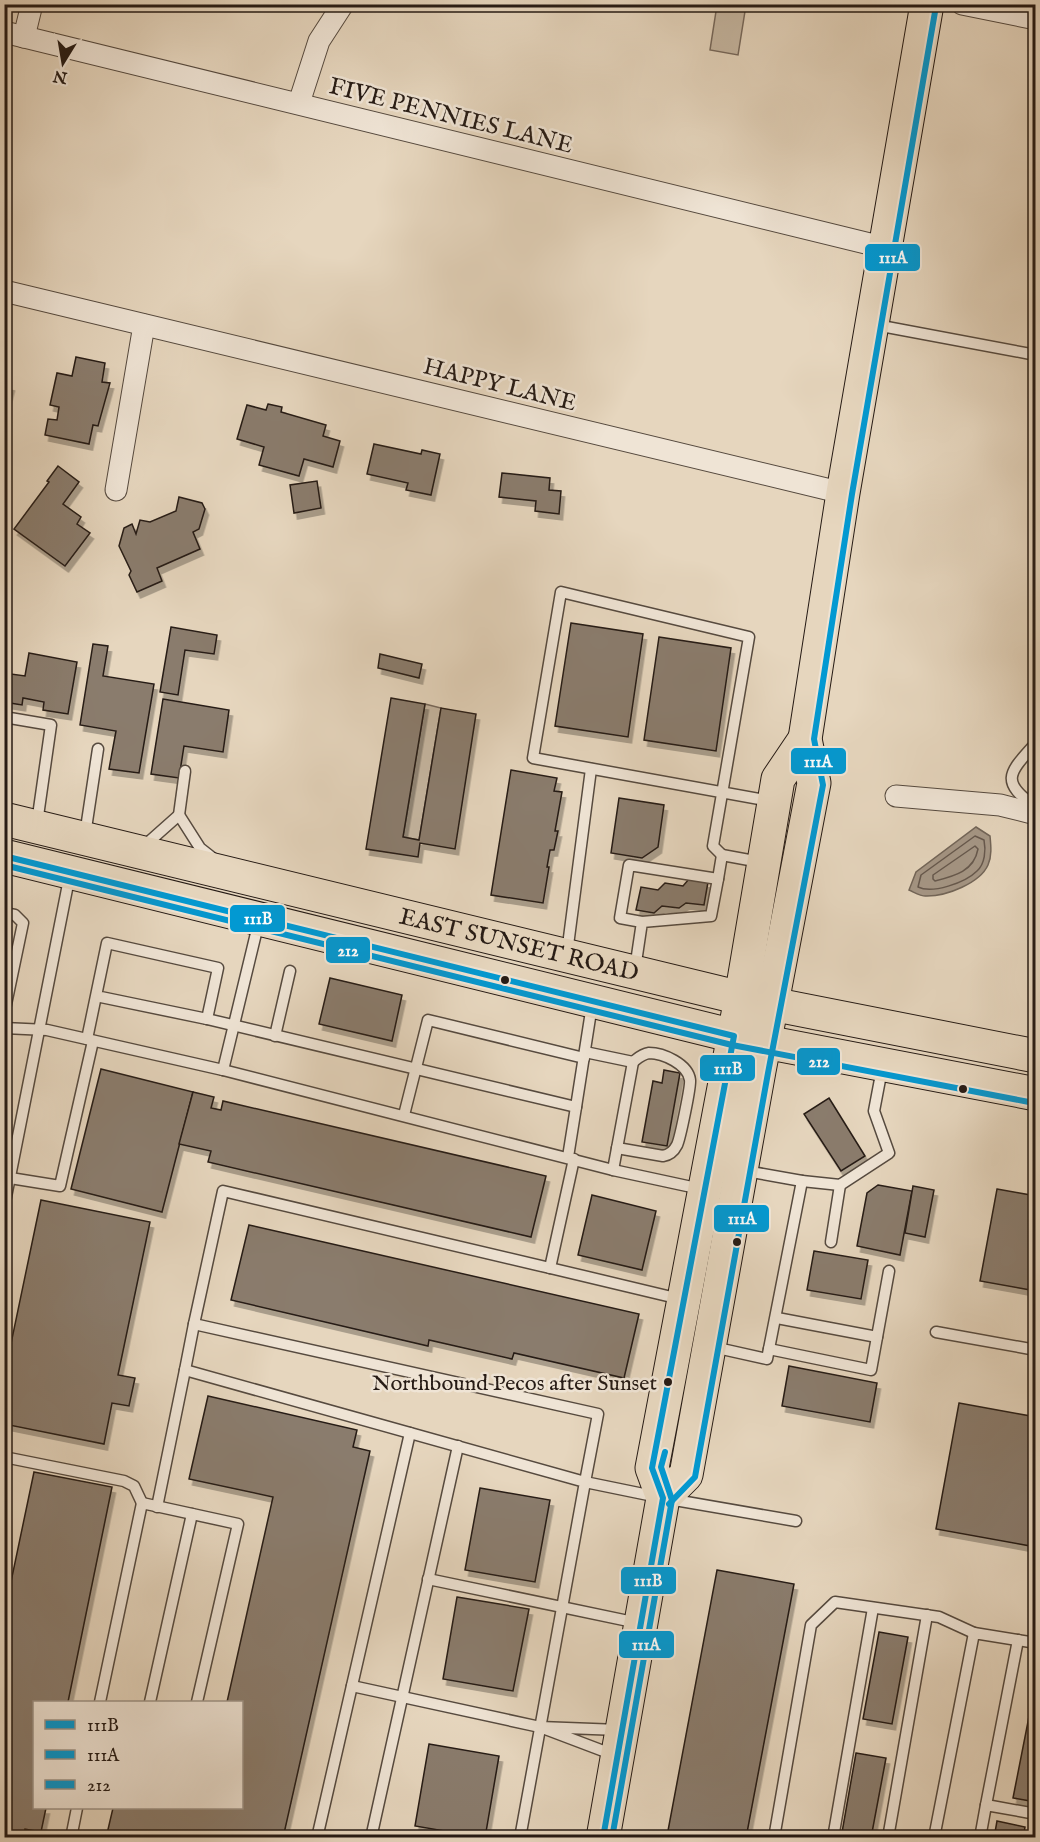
<svg xmlns="http://www.w3.org/2000/svg" width="1040" height="1842" font-family="'IM FELL English',serif">
	<style>
		.green { fill: #c5b6a1; stroke: #76685b; stroke-width: 1.5 }
		.water { fill: #a59685; stroke: #726558; stroke-width: 1.5 }
		.lines { fill: none; stroke-linecap: round; stroke-linejoin: round }
		.shore { stroke: #66584d; stroke-width: 1.5 }
		.building { fill: #8a7c6d; stroke: #261b15; stroke-width: 1.5; filter: url(#shadow) }
		.lane-casing { stroke: #564a3f; stroke-width: 13 }
		.street-casing { stroke: #564a3f; stroke-width: 23 }
		.primary-casing { stroke: #261b15; stroke-width: 35 }
		.lane { stroke: #efe4d5; stroke-width: 10 }
		.street { stroke: #efe4d5; stroke-width: 21 }
		.primary { stroke: #e6d6be; stroke-width: 33 }
		.bus-1-casing { stroke: #efe4d5; stroke-width: 10 }
		.bus-2-casing { stroke: #efe4d5; stroke-width: 10 }
		.bus-3-casing { stroke: #efe4d5; stroke-width: 10 }
		.bus-1 { stroke: #0299d2; stroke-width: 6 }
		.bus-2 { stroke: #0299d2; stroke-width: 6 }
		.bus-3 { stroke: #0697ce; stroke-width: 6 }
		.bus-dot { fill: #261b15; stroke: #efe4d5; stroke-width: 2 }
		.labels { text-anchor: middle; stroke-width: 5; stroke-linejoin: round; paint-order: stroke }
		.bus-label { font-size: 22px; fill: #261b15; stroke: #efe4d5; text-anchor: end }
		.street-label { font-size: 24px; fill: #261b15; stroke: #efe4d5 }
		.line-badge { stroke: #efe4d5; stroke-width: 2 }
		.badge-label { font-size: 16px; text-anchor: middle; font-weight: bold; fill: #fff }
	</style>
	<defs>
		<filter id="shadow"><feDropShadow dx="3.5" dy="6" stdDeviation="0" flood-color="#0004"/></filter>
	</defs>
	<rect width="100%" height="100%" fill="#e6d6be"/>
	<filter id="stains"><feTurbulence type="fractalNoise" baseFrequency=".00333" numOctaves="4"/><feColorMatrix values="0 0 0 0 .2 0 0 0 0 .09 0 0 0 0 .02 0 0 0 .5 -.17"/></filter>
	<radialGradient id="worn" r=".72"><stop offset=".6" stop-color="#630" stop-opacity="0"/><stop offset="1" stop-color="#630" stop-opacity=".3"/></radialGradient>
	<g class="green">
		<polygon points="717,5 746,5 738,55 710,50"/>
		<polygon points="425,704 441,708 419,840 403,837"/>
	</g>
	<path class="water" d="M 976,827 L 990,836 C 991,846 992,856 988,865 C 980,883 947,896 927,896 C 921,897 914,892 909,890 L 916,872 Z"/>
	<g class="lines">
		<g class="shore">
			<path d="M 975,836 L 984,840 C 986,850 985,864 977,871 C 965,883 932,894 918,887 L 921,875 Z"/>
			<path d="M 975,846 L 978,849 C 974,871 955,876 935,881 L 933,879 L 933,875 Z"/>
		</g>
	</g>
	<g class="building">
		<polygon points="76,357 105,363 102,382 110,383 98,426 93,425 89,444 45,435 48,419 57,420 59,407 50,405 57,373 72,376"/>
		<polygon points="4,383 11,385 4,411"/>
		<polygon points="268,404 282,407 281,412 326,425 323,436 340,441 333,467 304,459 299,476 259,465 264,447 237,439 247,405 266,410"/>
		<polygon points="374,444 421,454 422,450 440,454 431,495 406,490 408,483 367,474"/>
		<polygon points="58,466 79,482 63,504 81,517 77,524 90,533 65,566 14,529 49,482 47,481"/>
		<polygon points="502,473 550,478 549,490 561,491 559,514 535,511 536,501 499,497"/>
		<polygon points="317,481 321,508 294,513 290,485"/>
		<polygon points="179,497 202,503 205,509 199,529 193,532 200,549 157,568 162,581 137,592 129,575 131,571 119,546 124,528 132,524 136,534 140,520 150,522 176,511"/>
		<polygon points="571,623 643,634 628,737 555,726"/>
		<polygon points="171,627 217,635 214,654 185,650 178,695 160,692"/>
		<polygon points="659,637 731,648 716,751 644,740"/>
		<polygon points="93,644 108,646 103,676 154,684 139,773 109,769 116,731 80,725"/>
		<polygon points="29,653 77,662 68,714 43,710 44,702 23,698 22,705 4,702 4,673 25,676"/>
		<polygon points="380,654 422,664 419,678 378,668"/>
		<polygon points="391,698 425,704 403,837 419,840 441,708 476,714 455,849 420,843 418,857 366,849"/>
		<polygon points="163,699 229,710 223,752 184,746 179,778 151,774"/>
		<polygon points="511,770 557,778 554,791 562,792 555,831 558,831 554,850 550,850 547,867 549,867 543,903 491,895"/>
		<polygon points="619,798 664,805 658,847 642,858 611,853"/>
		<polygon points="689,879 708,882 704,905 686,903 679,908 662,906 654,913 636,910 641,887 658,890 665,883 683,886"/>
		<polygon points="330,978 402,995 392,1041 319,1024"/>
		<polygon points="101,1069 193,1092 162,1212 71,1189"/>
		<polygon points="664,1070 680,1073 667,1146 642,1142 653,1081 662,1083"/>
		<polygon points="193,1092 214,1097 211,1108 221,1110 223,1101 546,1176 531,1237 208,1162 211,1151 179,1144"/>
		<polygon points="829,1098 865,1156 841,1171 804,1114"/>
		<polygon points="878,1185 912,1191 900,1255 857,1246 867,1193"/>
		<polygon points="913,1186 934,1190 925,1237 905,1233"/>
		<polygon points="997,1189 1036,1196 1036,1291 980,1281"/>
		<polygon points="592,1195 656,1211 642,1270 578,1255"/>
		<polygon points="41,1200 150,1222 118,1375 135,1378 129,1406 112,1403 104,1444 4,1424 4,1377"/>
		<polygon points="249,1225 639,1314 624,1378 514,1353 512,1359 429,1340 428,1346 231,1300"/>
		<polygon points="814,1251 868,1260 861,1299 807,1290"/>
		<polygon points="789,1366 877,1383 870,1422 782,1406"/>
		<polygon points="208,1396 357,1430 353,1447 370,1451 283,1838 106,1838 113,1808 242,1808 242,1702 227,1702 273,1497 189,1479"/>
		<polygon points="959,1403 1036,1417 1036,1547 936,1529"/>
		<polygon points="34,1472 112,1487 68,1702 34,1702 34,1808 46,1808 41,1832 25,1829 23,1838 4,1838 4,1615"/>
		<polygon points="480,1488 550,1500 535,1582 465,1570"/>
		<polygon points="717,1570 794,1584 746,1838 674,1838 667,1836"/>
		<polygon points="457,1597 529,1609 513,1691 443,1679"/>
		<polygon points="879,1632 908,1637 892,1724 863,1719"/>
		<polygon points="1036,1681 1036,1802 1013,1798"/>
		<polygon points="429,1744 499,1756 485,1838 415,1826"/>
		<polygon points="856,1753 886,1758 871,1838 841,1838"/>
		<polygon points="997,1821 1025,1827 1023,1838 994,1838"/>
	</g>
	<g class="lines">
		<defs>
			<g id="lane">
				<polyline points="876,325 1036,355"/>
				<polyline points="4,717 51,725 37,823"/>
				<path d="M 1036,743 C 1010,772 998,781 1036,807"/>
				<polyline points="179,815 185,771"/>
				<polyline points="85,835 98,749"/>
				<polyline points="143,847 179,815 200,848 214,859"/>
				<polyline points="722,855 713,846 749,637 561,592 533,758 770,801"/>
				<polyline points="718,879 722,855 760,862"/>
				<polyline points="4,913 15,915 23,923 4,1014"/>
				<polyline points="567,953 591,769"/>
				<polyline points="635,969 642,922 620,918 629,865 718,879 711,916 642,922"/>
				<polyline points="207,1019 576,1107 592,1005"/>
				<polyline points="4,1028 47,1030 223,1070 613,1170 701,1189"/>
				<polyline points="275,1036 290,971"/>
				<polyline points="87,1039 107,943 218,968 207,1019 96,996"/>
				<polyline points="585,1052 633,1062 613,1170"/>
				<polyline points="223,1070 259,921"/>
				<polyline points="404,1115 428,1020 584,1058"/>
				<path d="M 617,1148 L 663,1156 C 669,1155 674,1151 677,1145 C 680,1139 691,1086 690,1080 C 688,1064 663,1053 649,1053 C 642,1054 638,1058 633,1062"/>
				<polyline points="568,1157 576,1107"/>
				<polyline points="574,1159 550,1268 680,1299"/>
				<polyline points="746,1171 802,1181"/>
				<polyline points="4,1177 60,1186 93,1041"/>
				<polyline points="4,1207 70,874"/>
				<polyline points="831,1242 840,1185"/>
				<polyline points="550,1268 223,1191 194,1324 598,1414 585,1482 663,1498 796,1521"/>
				<polyline points="777,1318 877,1337"/>
				<polyline points="194,1324 185,1370 585,1482 520,1838"/>
				<polyline points="936,1332 1036,1350"/>
				<polyline points="713,1347 767,1359 802,1181 840,1185 889,1153 874,1111 882,1069"/>
				<polyline points="769,1349 871,1370 889,1271"/>
				<polyline points="4,1457 124,1481 134,1486 142,1503"/>
				<polyline points="157,1507 185,1370"/>
				<polyline points="428,1579 638,1623"/>
				<polyline points="352,1686 540,1727"/>
				<polyline points="100,1702 142,1503 238,1524 197,1702"/>
				<polyline points="150,1702 192,1514"/>
				<polyline points="614,1755 540,1727 619,1730"/>
				<polyline points="986,1805 1018,1640"/>
				<polyline points="71,1838 77,1808"/>
				<polyline points="317,1838 410,1433"/>
				<polyline points="371,1838 458,1446"/>
				<polyline points="774,1838 811,1625 835,1602 939,1617 974,1633"/>
				<polyline points="833,1838 873,1608"/>
				<polyline points="888,1838 927,1615"/>
				<polyline points="934,1838 974,1633 1036,1643"/>
				<polyline points="980,1838 986,1805 1036,1814"/>
				<polyline points="1033,1838 1036,1826"/>
			</g>
			<g id="street">
				<polyline points="962,4 1036,19"/>
				<polyline points="4,32 886,248"/>
				<polyline points="24,37 32,4"/>
				<polyline points="299,103 319,41 343,4"/>
				<polyline points="4,291 843,493"/>
				<polyline points="116,490 144,325"/>
				<polyline points="896,796 1000,805 1036,814"/>
			</g>
			<g id="primary">
				<path id="s1" d="M 4,819 L 741,998 L 1036,1056"/>
				<polyline points="4,856 734,1036 1036,1094"/>
				<polyline points="663,1498 686,1475 759,1071 814,783 805,739 843,493 927,4"/>
				<polyline points="603,1838 663,1498 652,1468 741,998 778,779 805,739"/>
			</g>
		</defs>
		<use href="#lane" class="lane-casing"/>
		<use href="#street" class="street-casing"/>
		<use href="#primary" class="primary-casing"/>
		<use href="#lane" class="lane"/>
		<use href="#street" class="street"/>
		<use href="#primary" class="primary"/>
		<defs>
			<polyline id="bus-1" points="4,856 734,1036 652,1468 663,1498 603,1838"/>
			<g id="bus-2">
				<polyline points="669,1504 695,1477 768,1073 823,785 814,739 852,494 936,6"/>
				<polyline points="612,1838 672,1500 661,1467 665,1452"/>
			</g>
			<polyline id="bus-3" points="4,865 732,1045 1034,1103"/>
		</defs>
		<use href="#bus-1" class="bus-1-casing"/>
		<use href="#bus-2" class="bus-2-casing"/>
		<use href="#bus-3" class="bus-3-casing"/>
		<use href="#bus-1" class="bus-1"/>
		<use href="#bus-2" class="bus-2"/>
		<use href="#bus-3" class="bus-3"/>
	</g>
	<g class="bus-dot">
		<circle cx="505" cy="980" r="5"/>
		<circle cx="963" cy="1089" r="5"/>
		<circle cx="737" cy="1242" r="5"/>
		<circle cx="668" cy="1382" r="5"/>
	</g>
	<g class="labels">
		<g class="bus-label">
			<text x="657" y="1390">Northbound Pecos after Sunset</text>
		</g>
		<g class="street-label">
			<text transform="translate(451 115) rotate(14)" y="8">FIVE PENNIES LANE</text>
			<text transform="translate(500 384) rotate(14)" y="8">HAPPY LANE</text>
			<text dy="8" stroke="none"><textPath href="#s1" startOffset="530">EAST SUNSET ROAD</textPath></text>
		</g>
	</g>
	<g class="line-badge">
		<rect x="864" y="243" width="57" height="29" rx="6" fill="#0299d2"/>
		<rect x="790" y="747" width="57" height="28" rx="6" fill="#0299d2"/>
		<rect x="229" y="904" width="57" height="29" rx="6" fill="#0299d2"/>
		<rect x="325" y="936" width="46" height="28" rx="6" fill="#0697ce"/>
		<rect x="796" y="1047" width="45" height="29" rx="6" fill="#0697ce"/>
		<rect x="699" y="1054" width="57" height="28" rx="6" fill="#0299d2"/>
		<rect x="713" y="1204" width="57" height="29" rx="6" fill="#0299d2"/>
		<rect x="620" y="1566" width="57" height="29" rx="6" fill="#0299d2"/>
		<rect x="618" y="1630" width="57" height="29" rx="6" fill="#0299d2"/>
	</g>
	<g class="badge-label">
		<text x="893" y="263">111A</text>
		<text x="818" y="767">111A</text>
		<text x="258" y="924">111B</text>
		<text x="348" y="956">212</text>
		<text x="819" y="1067">212</text>
		<text x="728" y="1074">111B</text>
		<text x="742" y="1224">111A</text>
		<text x="648" y="1586">111B</text>
		<text x="646" y="1650">111A</text>
	</g>
	<rect width="1040" height="1842" fill="none" stroke="#e6d6be" stroke-width="24"/>
	<rect x="6" y="6" width="1028" height="1830" fill="none" stroke="#261b15" stroke-width="3"/>
	<rect x="12" y="12" width="1016" height="1818" fill="none" stroke="#261b15" stroke-width="1.5"/>
	<rect x="33" y="1701" width="210" height="108" fill="#efe4d5" stroke="#9f9488" stroke-width="1.5"/>
	<rect x="45" y="1720" width="30" height="9" fill="#0299d2" stroke="#9f9488" stroke-width="1.5"/>
	<text x="87" y="1731" font-size="18" fill="#261b15">111B</text>
	<rect x="45" y="1750" width="30" height="9" fill="#0299d2" stroke="#9f9488" stroke-width="1.5"/>
	<text x="87" y="1761" font-size="18" fill="#261b15">111A</text>
	<rect x="45" y="1780" width="30" height="9" fill="#0697ce" stroke="#9f9488" stroke-width="1.5"/>
	<text x="87" y="1791" font-size="18" fill="#261b15">212</text>
	<g transform="translate(63 63) rotate(191)" stroke="#efe4d5" stroke-width="4.5" paint-order="stroke">
	<path d="M0-4.5L10 22L0 15L-10 22Z" fill="#261b15"/>
	<text y="-9" font-size="16" font-weight="bold" text-anchor="middle" fill="#261b15">N</text>
	</g>
	<rect width="100%" height="100%" filter="url(#stains)"/>
	<rect width="100%" height="100%" fill="url(#worn)"/>
</svg>
